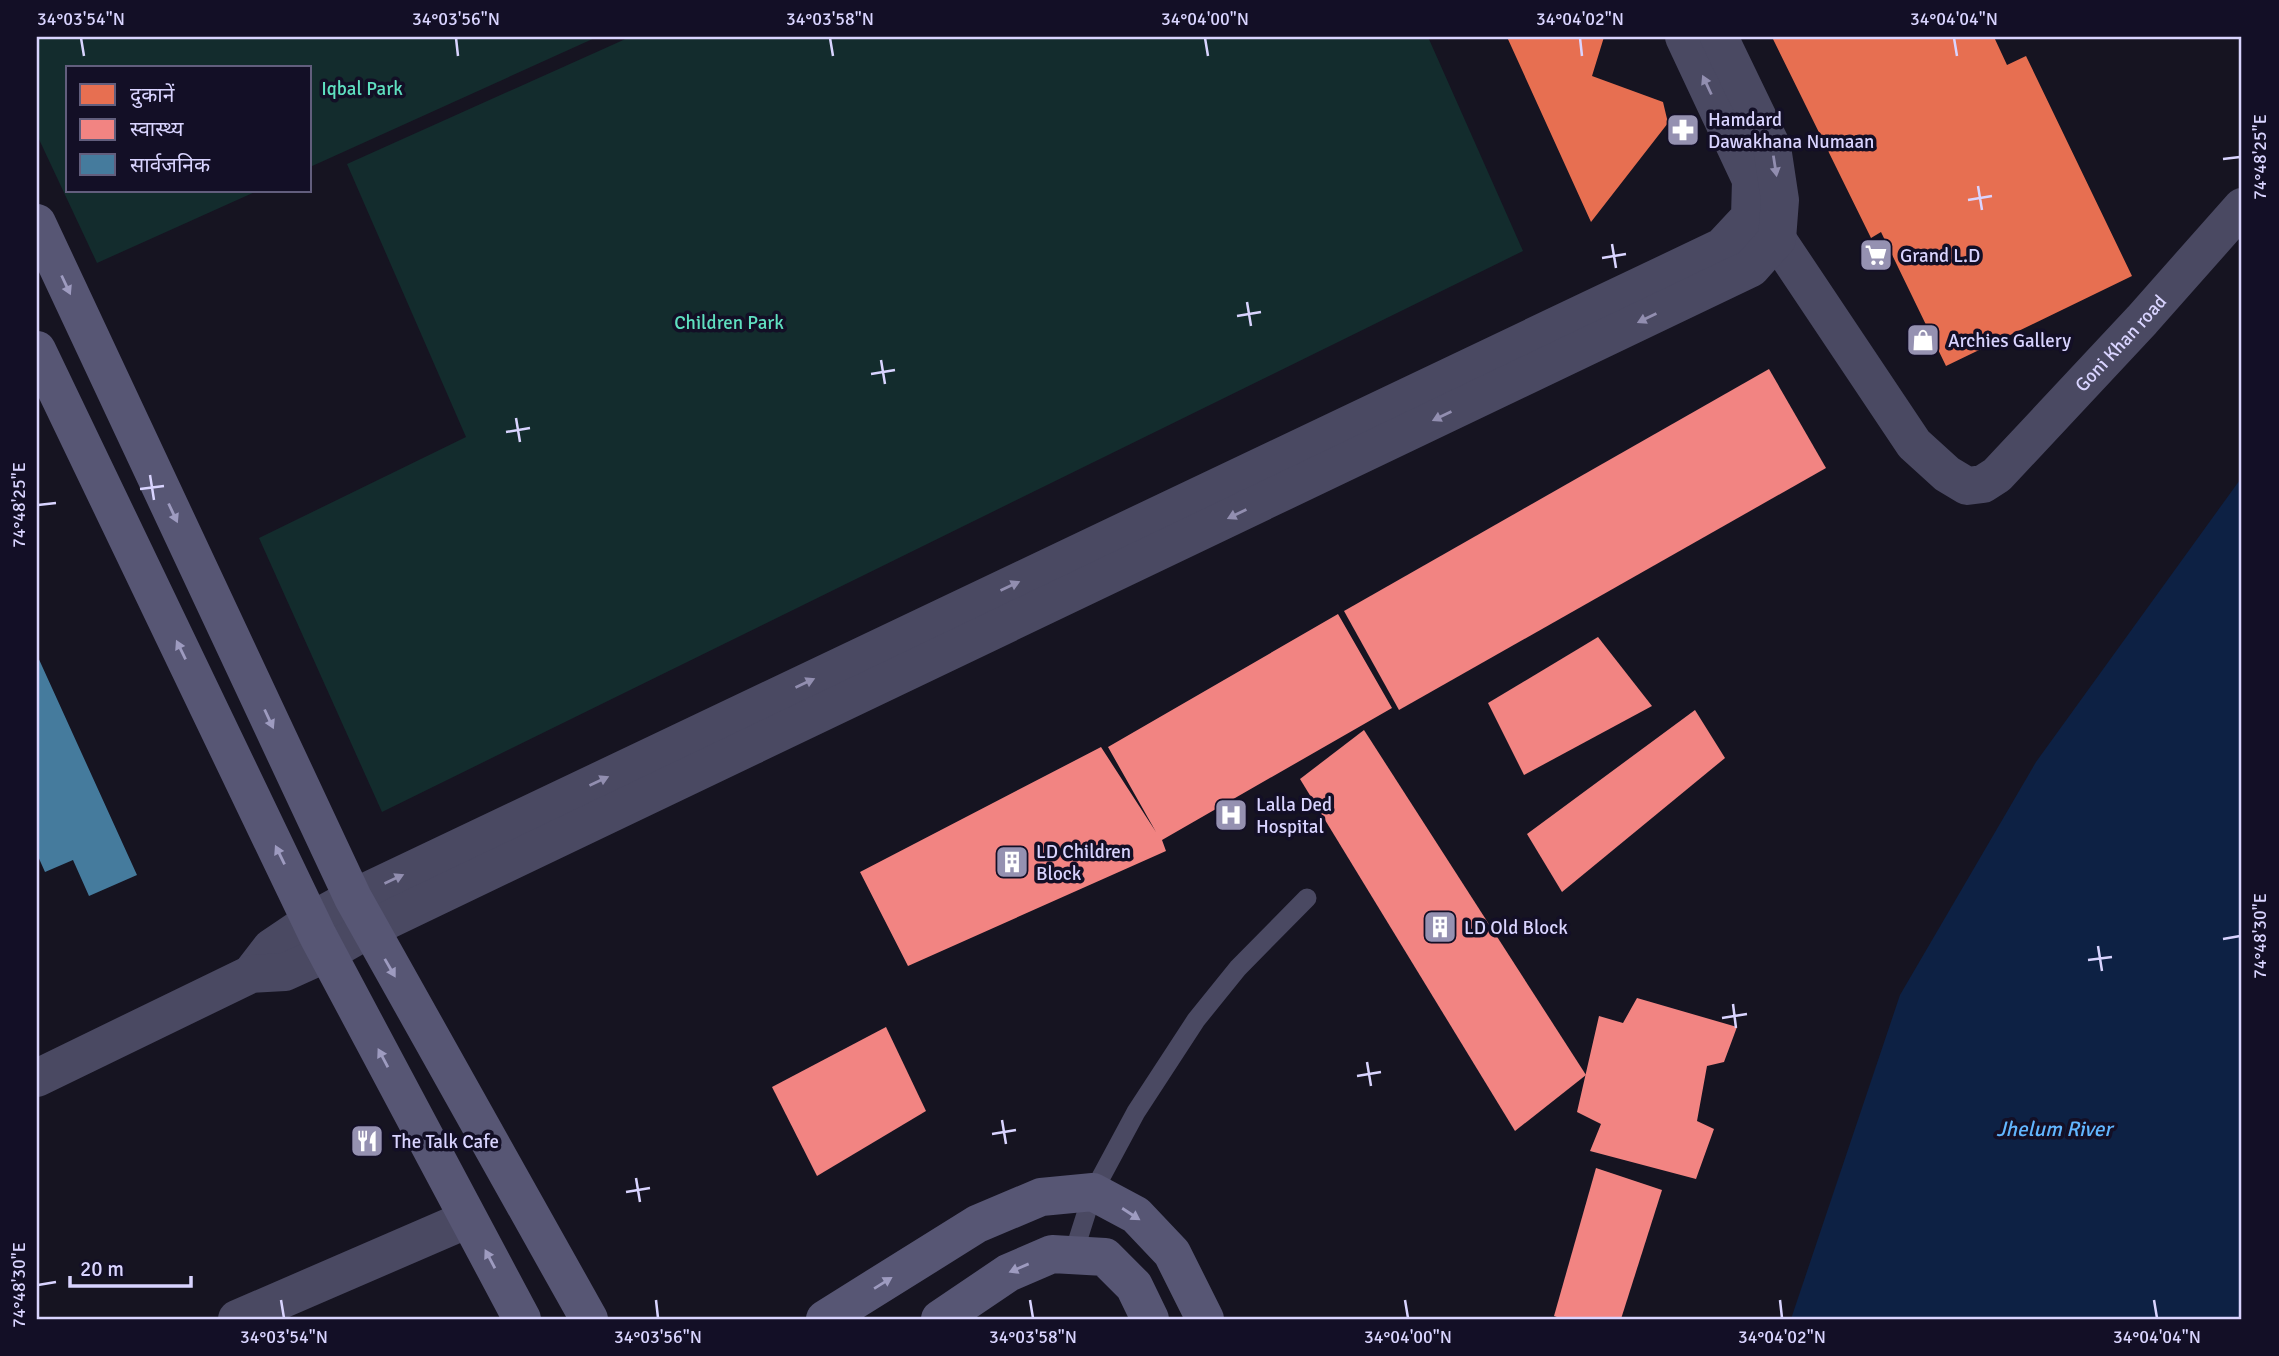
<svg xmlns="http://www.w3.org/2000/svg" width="2279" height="1356" font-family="Signika,'Noto Sans Devanagari',sans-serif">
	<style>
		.green { fill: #132c2d }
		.water { fill: #0d2144 }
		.shops { fill: #e76f51 }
		.health { fill: #f28482 }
		.public { fill: #457b9d }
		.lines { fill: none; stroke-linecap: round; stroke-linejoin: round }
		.service { stroke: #4a4962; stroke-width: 19 }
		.minor { stroke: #4a4962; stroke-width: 38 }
		.tertiary { stroke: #4a4962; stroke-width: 38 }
		.secondary { stroke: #575674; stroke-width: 38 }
		.oneway { fill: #928eb0 }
		.oneway2 { fill: #9e9bc0 }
		.ticks { fill: none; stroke: #d9d4ff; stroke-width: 2.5 }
		.labels { text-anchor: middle; stroke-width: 7; stroke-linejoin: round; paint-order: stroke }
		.park-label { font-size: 19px; fill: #5fe0c0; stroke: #130f26 }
		.poi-label { font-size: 19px; fill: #d9d4ff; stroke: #130f26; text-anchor: start }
		.street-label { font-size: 19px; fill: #d9d4ff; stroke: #130f26 }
		.water-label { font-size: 21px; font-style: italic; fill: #62b6ff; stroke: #130f26 }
		.neatline { fill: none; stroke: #d9d4ff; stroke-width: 2.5 }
		.ticks-label { font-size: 18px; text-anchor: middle; fill: #d9d4ff }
	</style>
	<rect width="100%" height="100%" fill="#161421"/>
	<g class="green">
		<polygon points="37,37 597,37 310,167 310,68 68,68 68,191 257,191 97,263 37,135"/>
		<polygon points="630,37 1428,37 1523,251 382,812 259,538 466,437 347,164"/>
	</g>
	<polygon class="water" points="2242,477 2242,1319 1791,1319 1900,995 2036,762"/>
	<g class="shops">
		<polygon points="1507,37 1604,37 1592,76 1663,102 1668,123 1591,222"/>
		<polygon points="1772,37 1994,37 2007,65 2026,56 2132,276 1946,366 1881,232 1871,238"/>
	</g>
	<g class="health">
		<polygon points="1769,369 1826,468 1399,710 1344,611"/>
		<polygon points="1338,614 1392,708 1162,840 1166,851 908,966 860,872 1101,747 1156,832 1108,747"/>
		<polygon points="1598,637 1652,706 1524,775 1488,703"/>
		<polygon points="1695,710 1725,758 1562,892 1527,834"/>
		<polygon points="1364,730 1586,1075 1515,1131 1300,779"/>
		<polygon points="1637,998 1737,1027 1724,1062 1707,1066 1697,1121 1714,1129 1696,1179 1590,1151 1601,1124 1577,1112 1599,1016 1623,1023"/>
		<polygon points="886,1027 926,1111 817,1176 772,1087"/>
		<polygon points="1596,1168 1662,1190 1621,1319 1562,1319 1554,1316"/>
	</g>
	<polygon class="public" points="37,655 137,875 89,896 73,860 45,872 37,854"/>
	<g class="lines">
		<polyline class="service" points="1073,1255 1093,1192 1136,1112 1196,1020 1238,968 1307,898"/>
		<g class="minor">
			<path id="s1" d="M 1777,239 L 1914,444 L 1947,474 L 1967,486 L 1983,484 L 1997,475 L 2142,320 L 2242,207"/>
			<polyline points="251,974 271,948 311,921"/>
			<polyline points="37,1078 251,974 285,972 327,953"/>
			<polyline points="237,1319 468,1219"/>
		</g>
		<g class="tertiary">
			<polyline points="311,921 353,898 1722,247 1750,217 1751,180 1684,37"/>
			<polyline points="327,953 369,929 1751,268 1777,239 1780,200 1772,147 1719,37"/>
		</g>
		<g class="secondary">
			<polyline points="37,223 353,898 589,1319"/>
			<polyline points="37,350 318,936 522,1319"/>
			<polyline points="825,1319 977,1224 1041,1197 1093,1192 1136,1215 1172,1253 1205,1319"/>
			<polyline points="940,1319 1008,1273 1052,1254 1105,1257 1134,1286 1150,1319"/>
		</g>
	</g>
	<defs><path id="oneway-solid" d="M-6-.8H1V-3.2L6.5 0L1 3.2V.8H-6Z" transform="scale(1.75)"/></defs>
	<g class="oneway">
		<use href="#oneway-solid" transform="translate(1707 85) rotate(-115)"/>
		<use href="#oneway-solid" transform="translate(1775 166) rotate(81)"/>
		<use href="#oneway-solid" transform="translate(1647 318) rotate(154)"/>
		<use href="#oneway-solid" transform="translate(1442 416) rotate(154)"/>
		<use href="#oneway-solid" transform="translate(1237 514) rotate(154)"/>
		<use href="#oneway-solid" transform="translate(1010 586) rotate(-25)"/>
		<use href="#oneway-solid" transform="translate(805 683) rotate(-25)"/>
		<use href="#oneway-solid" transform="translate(599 781) rotate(-25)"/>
		<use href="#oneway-solid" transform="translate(394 879) rotate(-25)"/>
	</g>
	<g class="oneway2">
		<use href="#oneway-solid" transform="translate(66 285) rotate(65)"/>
		<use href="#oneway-solid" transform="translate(173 513) rotate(65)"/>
		<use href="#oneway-solid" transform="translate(181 650) rotate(-116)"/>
		<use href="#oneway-solid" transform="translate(269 719) rotate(65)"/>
		<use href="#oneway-solid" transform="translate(280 855) rotate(-116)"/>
		<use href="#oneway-solid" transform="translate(390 968) rotate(60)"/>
		<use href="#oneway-solid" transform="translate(383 1058) rotate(-118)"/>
		<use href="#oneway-solid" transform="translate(1131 1214) rotate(33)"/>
		<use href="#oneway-solid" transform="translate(490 1259) rotate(-118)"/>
		<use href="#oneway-solid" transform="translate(1019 1268) rotate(157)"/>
		<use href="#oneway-solid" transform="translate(883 1283) rotate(-32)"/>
	</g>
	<path class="ticks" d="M 81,38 L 84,56M 456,38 L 458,56M 830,38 L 833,56M 1205,38 L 1208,56M 1580,38 L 1582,56M 1954,38 L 1957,56M 2223,159 L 2240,157M 1978,186 L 1982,210M 1968,200 L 1992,196M 1612,244 L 1616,268M 1602,258 L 1626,254M 1247,302 L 1251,326M 1237,316 L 1261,312M 881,360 L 885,384M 871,374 L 895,370M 516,418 L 520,442M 506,432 L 530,428M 150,475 L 154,500M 140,489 L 164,486M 38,505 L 56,503M 2223,939 L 2240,936M 2098,946 L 2102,971M 2088,960 L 2112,957M 1733,1004 L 1736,1028M 1722,1018 L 1747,1014M 1367,1062 L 1371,1086M 1357,1076 L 1381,1072M 1002,1120 L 1006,1144M 992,1134 L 1016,1130M 636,1178 L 640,1202M 626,1192 L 650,1188M 38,1285 L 56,1282M 281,1300 L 284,1318M 656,1300 L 658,1318M 1030,1300 L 1033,1318M 1405,1300 L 1408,1318M 1780,1300 L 1782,1318M 2154,1300 L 2157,1318"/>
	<defs>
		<symbol id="pharmacy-square" viewBox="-11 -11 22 22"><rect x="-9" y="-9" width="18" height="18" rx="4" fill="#9591b1" stroke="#130f26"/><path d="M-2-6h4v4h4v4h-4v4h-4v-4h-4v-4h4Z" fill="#fff"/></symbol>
		<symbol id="supermarket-square" viewBox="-11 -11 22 22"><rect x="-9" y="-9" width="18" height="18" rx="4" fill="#9591b1" stroke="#130f26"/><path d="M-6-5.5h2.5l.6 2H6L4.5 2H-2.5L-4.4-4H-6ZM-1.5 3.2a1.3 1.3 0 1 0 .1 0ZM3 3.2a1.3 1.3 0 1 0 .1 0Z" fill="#fff"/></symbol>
		<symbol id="shop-square" viewBox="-11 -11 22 22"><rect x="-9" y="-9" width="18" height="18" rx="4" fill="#9591b1" stroke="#130f26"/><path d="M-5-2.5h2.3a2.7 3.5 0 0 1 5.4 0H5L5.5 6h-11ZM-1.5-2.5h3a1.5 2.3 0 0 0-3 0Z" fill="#fff"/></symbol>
		<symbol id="hospital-square" viewBox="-11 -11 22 22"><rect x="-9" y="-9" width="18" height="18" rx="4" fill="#9591b1" stroke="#130f26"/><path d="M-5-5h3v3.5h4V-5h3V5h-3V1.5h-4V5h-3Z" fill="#fff"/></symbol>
		<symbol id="building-square" viewBox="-11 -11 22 22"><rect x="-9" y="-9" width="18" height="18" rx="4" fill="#9591b1" stroke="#130f26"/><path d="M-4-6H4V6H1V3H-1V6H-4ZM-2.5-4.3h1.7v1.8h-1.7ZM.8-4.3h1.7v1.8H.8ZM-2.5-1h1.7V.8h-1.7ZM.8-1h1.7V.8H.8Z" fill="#fff"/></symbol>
		<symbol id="restaurant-square" viewBox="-11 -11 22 22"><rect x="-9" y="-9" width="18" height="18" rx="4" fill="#9591b1" stroke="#130f26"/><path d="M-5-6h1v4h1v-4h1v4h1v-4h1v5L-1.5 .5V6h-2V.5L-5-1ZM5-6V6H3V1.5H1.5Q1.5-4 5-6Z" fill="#fff"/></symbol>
	</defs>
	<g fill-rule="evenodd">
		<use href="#pharmacy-square" x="1664" y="111" width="38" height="38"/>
		<use href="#supermarket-square" x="1857" y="236" width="38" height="38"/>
		<use href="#shop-square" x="1904" y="321" width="38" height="38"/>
		<use href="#hospital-square" x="1212" y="796" width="38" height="38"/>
		<use href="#building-square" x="993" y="843" width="38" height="38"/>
		<use href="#building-square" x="1421" y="908" width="38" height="38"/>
		<use href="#restaurant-square" x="348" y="1122" width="38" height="38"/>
	</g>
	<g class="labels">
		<g class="park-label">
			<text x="362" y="95">Iqbal Park</text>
			<text x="729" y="329">Children Park</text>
		</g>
		<g class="poi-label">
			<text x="1708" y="126">Hamdard<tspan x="1708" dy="22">Dawakhana Numaan</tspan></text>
			<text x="1900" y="262">Grand L.D</text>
			<text x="1948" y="347">Archies Gallery</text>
			<text x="1256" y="811">Lalla Ded<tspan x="1256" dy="22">Hospital</tspan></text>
			<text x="1036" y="858">LD Children<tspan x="1036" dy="22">Block</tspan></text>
			<text x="1464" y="934">LD Old Block</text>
			<text x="392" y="1148">The Talk Cafe</text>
		</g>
		<g class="street-label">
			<text dy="7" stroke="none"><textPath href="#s1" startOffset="528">Goni Khan road</textPath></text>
		</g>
		<g class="water-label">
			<text x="2054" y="1136">Jhelum River</text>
		</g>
	</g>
	<rect width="2279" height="1356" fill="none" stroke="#130f26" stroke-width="77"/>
	<rect x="66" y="66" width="245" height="126" fill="#130f26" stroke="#625e7d" stroke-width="2"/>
	<rect x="80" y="84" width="35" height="21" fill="#e76f51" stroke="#625e7d" stroke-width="2"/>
	<text x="130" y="102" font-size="21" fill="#d9d4ff">दुकानें</text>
	<rect x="80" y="119" width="35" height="21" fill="#f28482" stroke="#625e7d" stroke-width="2"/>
	<text x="130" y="136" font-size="21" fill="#d9d4ff">स्वास्थ्य</text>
	<rect x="80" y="154" width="35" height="21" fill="#457b9d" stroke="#625e7d" stroke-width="2"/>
	<text x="130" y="172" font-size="21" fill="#d9d4ff">सार्वजनिक</text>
	<path d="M70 1276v10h121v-10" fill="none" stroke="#d9d4ff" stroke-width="3.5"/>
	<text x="80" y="1276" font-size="21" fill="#d9d4ff" stroke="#130f26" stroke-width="5" paint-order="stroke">20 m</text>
	<rect x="38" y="38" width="2202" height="1280" class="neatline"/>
	<g class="ticks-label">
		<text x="81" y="25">34°03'54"N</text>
		<text x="456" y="25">34°03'56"N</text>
		<text x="830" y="25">34°03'58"N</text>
		<text x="1205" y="25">34°04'00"N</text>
		<text x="1580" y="25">34°04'02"N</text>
		<text x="1954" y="25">34°04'04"N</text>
		<text transform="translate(2260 157) rotate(-90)" y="6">74°48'25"E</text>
		<text transform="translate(19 505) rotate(-90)" y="6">74°48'25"E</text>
		<text transform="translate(2260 936) rotate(-90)" y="6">74°48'30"E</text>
		<text transform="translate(19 1285) rotate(-90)" y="6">74°48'30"E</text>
		<text x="284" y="1343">34°03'54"N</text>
		<text x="658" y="1343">34°03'56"N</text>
		<text x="1033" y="1343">34°03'58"N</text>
		<text x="1408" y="1343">34°04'00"N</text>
		<text x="1782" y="1343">34°04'02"N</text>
		<text x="2157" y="1343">34°04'04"N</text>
	</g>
</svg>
